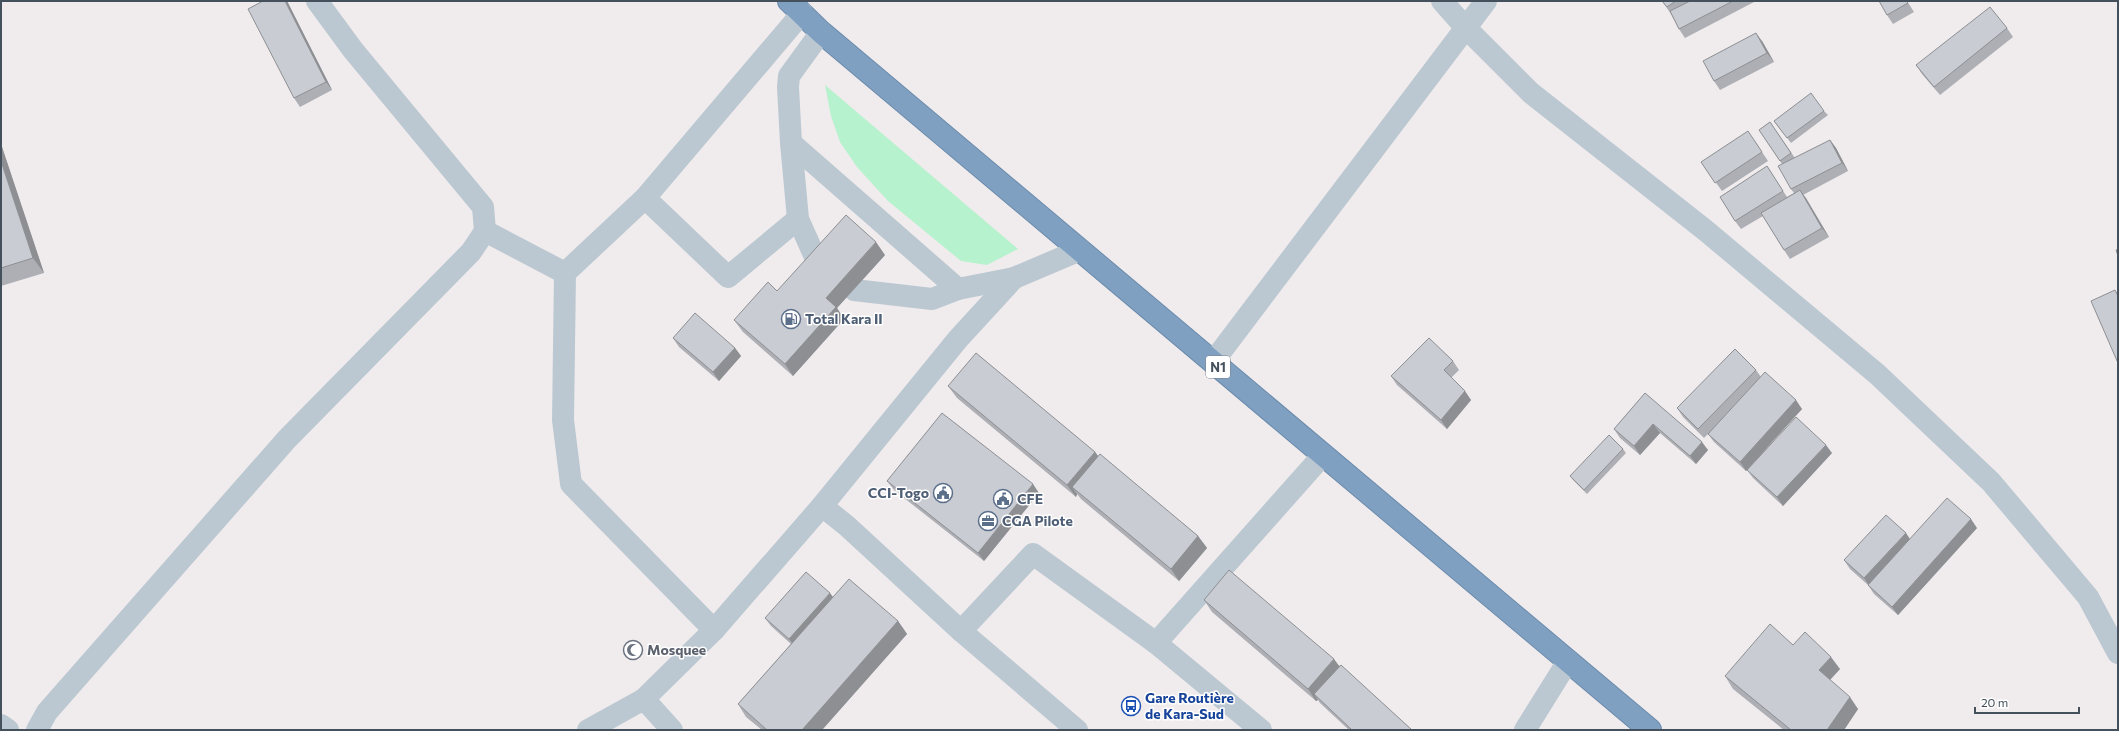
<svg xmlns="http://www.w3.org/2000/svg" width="2119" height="731" font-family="Commissioner,sans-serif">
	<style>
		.green { fill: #b6f2cd }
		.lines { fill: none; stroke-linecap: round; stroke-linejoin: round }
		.highway-casing { stroke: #6b8bac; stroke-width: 24 }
		.minor { stroke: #bcc8d1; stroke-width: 22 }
		.highway { stroke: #80a0c1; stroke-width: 22 }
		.wall { fill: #adafb5 }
		.shaded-wall { fill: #8d8f93 }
		.building { fill: #c9ccd2; stroke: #8d8f93 }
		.labels { text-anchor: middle; stroke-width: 3; stroke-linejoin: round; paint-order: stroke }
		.shield { fill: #fff; stroke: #7c848d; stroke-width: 1 }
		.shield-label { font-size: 13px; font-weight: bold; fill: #44505c }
		.service-label { font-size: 14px; font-weight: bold; fill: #4e5e75; stroke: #fff; text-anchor: start }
		.worship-label { font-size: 14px; font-weight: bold; fill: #5b616d; stroke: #fff; text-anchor: start }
		.transit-label { font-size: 14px; font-weight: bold; fill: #164399; stroke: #fff; text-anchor: start }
	</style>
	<rect width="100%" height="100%" fill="#f0eced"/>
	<polygon class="green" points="825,85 1018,249 987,265 961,261 888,201 857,167 840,142 831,116"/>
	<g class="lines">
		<defs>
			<polyline id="highway" points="789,1 821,32 1650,730"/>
		</defs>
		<use href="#highway" class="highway-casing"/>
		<g class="minor">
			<polyline points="1442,1 1465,27 1531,93 1705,230 1877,374 1991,482 2088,597 2118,653"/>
			<polyline points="791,143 958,289"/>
			<polyline points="645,198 728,277 798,219"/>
			<polyline points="485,231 565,273"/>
			<polyline points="819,266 798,219 791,143 788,87 789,76 821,32"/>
			<polyline points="854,290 932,299 958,289 1014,278 1080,250"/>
			<polyline points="1213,362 1486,1"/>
			<polyline points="822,506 847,526 961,631 1077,730"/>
			<polyline points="714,630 571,484 563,420 565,273 645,198 802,13"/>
			<polyline points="961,631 1033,554 1156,643 1261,730"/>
			<polyline points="1156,643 1323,455"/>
			<polyline points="644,699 672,730"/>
			<polyline points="1,725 8,730"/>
			<polyline points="37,730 47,712 287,439 471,252 485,231 483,207 353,50 317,1"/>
			<polyline points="588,730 644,699 714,630 822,506 958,339 1014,278"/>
			<polyline points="1525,730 1568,661"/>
		</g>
		<use href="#highway" class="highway"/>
	</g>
	<g class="wall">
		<polygon points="287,1 332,90 300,107 294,98"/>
		<polygon points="1662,1 1756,1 1685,38 1679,29 1671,14"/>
		<polygon points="1879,1 1907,1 1914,12 1893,24 1887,15"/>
		<polygon points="2007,28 2013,37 1940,95 1922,74 1916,65"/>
		<polygon points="1762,41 1774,62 1720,90 1714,81"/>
		<polygon points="1824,111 1828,115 1791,143 1774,121"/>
		<polygon points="1770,122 1795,158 1830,140 1836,148 1848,171 1803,195 1829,237 1790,259 1784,250 1763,216 1741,229 1735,221 1767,166 1787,197 1794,193 1791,189 1782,164 1759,130"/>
		<polygon points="1754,140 1768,161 1722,191 1701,162"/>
		<polygon points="1,144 44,273 1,286"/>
		<polygon points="885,255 837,308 844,319 793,376 743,332 734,320 777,291"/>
		<polygon points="673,338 735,348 741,356 719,381 679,347"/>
		<polygon points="1453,361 1459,370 1451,378 1471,400 1447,429 1397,385 1391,376"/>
		<polygon points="1756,370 1761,377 1802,409 1766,448 1832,453 1783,506 1753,478 1747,470 1746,471 1714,442 1708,434 1704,438 1683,417 1677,408"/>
		<polygon points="948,386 1095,452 1098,456 1198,536 1207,548 1179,581 1081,499 1077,494 1076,497 957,398"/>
		<polygon points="1645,393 1708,450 1696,464 1660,433 1640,455 1620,438 1614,429"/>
		<polygon points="1623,449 1626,453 1587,494 1573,480 1570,476"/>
		<polygon points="887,481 1039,493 984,561 894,490"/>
		<polygon points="1977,528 1898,615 1874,594 1868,585 1850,569 1844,560 1910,539"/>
		<polygon points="833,597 898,621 907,634 822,730 762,730 746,717 738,704 791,644 771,626 765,618"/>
		<polygon points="1204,600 1340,666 1412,730 1349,730 1320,703 1318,700 1316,701 1212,612"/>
		<polygon points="1793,645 1840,669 1830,680 1858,709 1844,730 1784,730 1733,689 1725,676"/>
	</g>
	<g class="shaded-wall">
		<polygon points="285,1 287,1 332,90 326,82"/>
		<polygon points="1756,33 1762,41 1774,62 1767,53"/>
		<polygon points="1830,140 1836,148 1848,171 1842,163"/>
		<polygon points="1,144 44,273 33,258 1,161"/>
		<polygon points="1800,190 1806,198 1829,237 1822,228"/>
		<polygon points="876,242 885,255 837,308 844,319 793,376 785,364 826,298"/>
		<polygon points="735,348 741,356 719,381 713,372"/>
		<polygon points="1465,391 1471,400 1447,429 1441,420"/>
		<polygon points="1796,400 1802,409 1746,471 1740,462"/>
		<polygon points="1653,424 1660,433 1640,455 1634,446"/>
		<polygon points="1702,442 1708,450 1696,464 1690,456"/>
		<polygon points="1826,445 1832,453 1783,506 1777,497"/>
		<polygon points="1095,452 1104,464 1072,487 1077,494 1076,497 1067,485"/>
		<polygon points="1033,484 1039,493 984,561 978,553"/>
		<polygon points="1971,519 1977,528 1898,615 1892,607"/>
		<polygon points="1906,533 1912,542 1870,587 1864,578"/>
		<polygon points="1198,536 1207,548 1179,581 1171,569"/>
		<polygon points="830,593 836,601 795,647 789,639"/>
		<polygon points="898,621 907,634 822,730 802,730"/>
		<polygon points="1831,657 1840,669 1828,682 1819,670"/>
		<polygon points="1334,659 1343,671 1314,694 1318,700 1316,701 1308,689"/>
		<polygon points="1850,697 1858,709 1844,730 1827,730"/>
	</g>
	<g class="building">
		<polygon points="263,1 285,1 326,82 294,98 248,9"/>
		<polygon points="1662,1 1676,1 1667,7"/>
		<polygon points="1690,1 1733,1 1679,29 1670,11"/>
		<polygon points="1879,1 1906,1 1908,3 1887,15"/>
		<polygon points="1990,7 2007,28 1934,87 1916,65"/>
		<polygon points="1756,33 1767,53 1714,81 1703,61"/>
		<polygon points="1811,93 1824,111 1787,138 1774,121"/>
		<polygon points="1770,122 1791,153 1780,161 1759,130"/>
		<polygon points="1748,131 1762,152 1715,183 1701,162"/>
		<polygon points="1830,140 1842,163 1791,189 1778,166"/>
		<polygon points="1,161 33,258 1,268"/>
		<polygon points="1767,166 1783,191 1735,221 1720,197"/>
		<polygon points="1800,190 1822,228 1784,250 1761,213"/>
		<polygon points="846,215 876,242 826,298 836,307 785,364 734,320 768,282 777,291"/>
		<polygon points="2118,249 2118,256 2116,250"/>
		<polygon points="2115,290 2118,296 2118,363 2091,301"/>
		<polygon points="695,313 735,348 713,372 673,338"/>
		<polygon points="1429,338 1453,361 1444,370 1465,391 1441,420 1391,376"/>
		<polygon points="1735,349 1756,370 1698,429 1677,408"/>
		<polygon points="976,353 1095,452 1067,485 948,386"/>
		<polygon points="1765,372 1796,400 1740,462 1708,434"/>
		<polygon points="1645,393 1702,442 1690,456 1653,424 1634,446 1614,429"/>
		<polygon points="942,413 1033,484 978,553 887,481"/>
		<polygon points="1796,417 1826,445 1777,497 1747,470"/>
		<polygon points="1609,435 1623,449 1584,490 1570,476"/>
		<polygon points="1100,454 1198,536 1171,569 1072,487"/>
		<polygon points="1947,498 1971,519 1892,607 1868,585"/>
		<polygon points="1886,515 1906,533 1864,578 1844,560"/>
		<polygon points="1229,570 1334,659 1308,689 1204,600"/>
		<polygon points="806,572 830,593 789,639 765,618"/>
		<polygon points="849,579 898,621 802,730 767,730 738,704"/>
		<polygon points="1770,624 1793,645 1805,632 1831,657 1819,670 1850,697 1827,730 1791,730 1725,676"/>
		<polygon points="1341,665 1412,730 1352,730 1314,694"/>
	</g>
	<defs>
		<symbol id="fuel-ring" viewBox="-11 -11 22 22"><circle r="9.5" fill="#fff" stroke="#5c6f8a" stroke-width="1.5"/><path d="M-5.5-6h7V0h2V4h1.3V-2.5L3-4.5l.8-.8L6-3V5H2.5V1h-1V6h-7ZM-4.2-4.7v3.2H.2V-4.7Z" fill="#5c6f8a"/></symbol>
		<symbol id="civic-ring" viewBox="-11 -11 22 22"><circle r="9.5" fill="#fff" stroke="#5c6f8a" stroke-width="1.5"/><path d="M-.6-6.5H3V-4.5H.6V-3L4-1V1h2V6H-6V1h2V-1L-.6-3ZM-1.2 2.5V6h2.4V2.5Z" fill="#5c6f8a"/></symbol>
		<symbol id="office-ring" viewBox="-11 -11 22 22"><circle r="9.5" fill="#fff" stroke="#5c6f8a" stroke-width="1.5"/><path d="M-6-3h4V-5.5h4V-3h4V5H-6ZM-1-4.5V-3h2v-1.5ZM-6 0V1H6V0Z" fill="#5c6f8a"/></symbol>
		<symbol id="mosque-ring" viewBox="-11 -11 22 22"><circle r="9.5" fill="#fff" stroke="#6b7280" stroke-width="1.5"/><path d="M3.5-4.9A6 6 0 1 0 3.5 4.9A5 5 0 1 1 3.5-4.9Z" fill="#6b7280"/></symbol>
		<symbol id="bus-ring" viewBox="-11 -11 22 22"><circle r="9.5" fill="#fff" stroke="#1a4fb4" stroke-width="1.5"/><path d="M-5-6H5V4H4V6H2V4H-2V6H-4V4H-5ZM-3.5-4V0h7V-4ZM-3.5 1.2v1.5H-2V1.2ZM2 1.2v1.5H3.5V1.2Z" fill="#1a4fb4"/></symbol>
	</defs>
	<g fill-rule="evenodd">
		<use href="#fuel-ring" x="780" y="308" width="22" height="22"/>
		<use href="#civic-ring" x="932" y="482" width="22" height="22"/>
		<use href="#civic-ring" x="992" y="488" width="22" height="22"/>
		<use href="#office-ring" x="977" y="510" width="22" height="22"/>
		<use href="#mosque-ring" x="622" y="639" width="22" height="22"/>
		<use href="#bus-ring" x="1120" y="695" width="22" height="22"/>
	</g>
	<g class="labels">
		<rect class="shield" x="1206" y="356" width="24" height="22" rx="3"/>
		<g class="shield-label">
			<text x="1218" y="372">N1</text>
		</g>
		<g class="service-label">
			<text x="805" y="324">Total Kara II</text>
			<text x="929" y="498" text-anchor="end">CCI-Togo</text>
			<text x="1017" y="504">CFE</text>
			<text x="1002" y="526">CGA Pilote</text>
		</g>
		<g class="worship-label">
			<text x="647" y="655">Mosquee</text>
		</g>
		<g class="transit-label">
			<text x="1145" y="703">Gare Routière<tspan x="1145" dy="16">de Kara-Sud</tspan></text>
		</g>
	</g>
	<rect width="2119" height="731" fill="none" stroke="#44505c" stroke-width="4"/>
	<path d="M1975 707v6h104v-6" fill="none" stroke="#44505c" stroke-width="2"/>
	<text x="1981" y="707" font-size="12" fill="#44505c" stroke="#ffffff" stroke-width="3" paint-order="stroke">20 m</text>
</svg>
